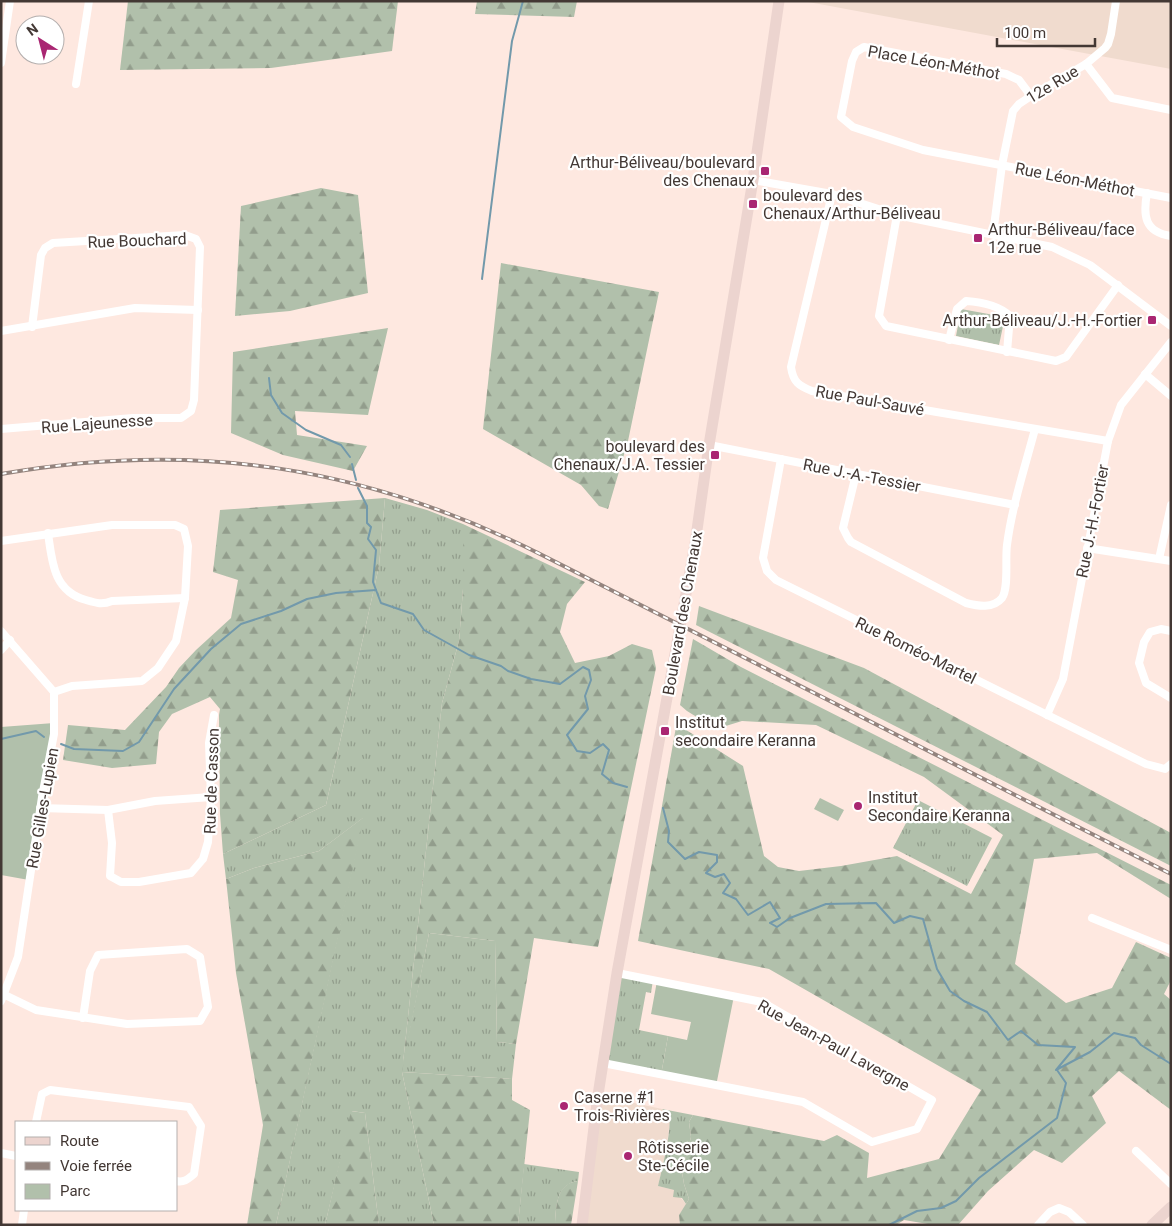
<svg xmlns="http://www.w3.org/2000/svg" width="1172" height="1226" font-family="Roboto,sans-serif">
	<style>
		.commercial { fill: #f0dbce }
		.grass { fill: url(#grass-tufts) }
		.forest { fill: url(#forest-firs) }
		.green { fill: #b1c0ab }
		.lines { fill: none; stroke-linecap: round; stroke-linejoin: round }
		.stream { stroke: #7299ab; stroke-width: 2 }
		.street { stroke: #fff; stroke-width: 8 }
		.secondary { stroke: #ecd4cf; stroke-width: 11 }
		.rail-casing { stroke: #94847e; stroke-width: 4 }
		.rail { stroke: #fff; stroke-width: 2; stroke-dasharray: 5.5; stroke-linecap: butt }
		.poi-dot { fill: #a92672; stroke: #fff; stroke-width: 2 }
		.labels { text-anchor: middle; stroke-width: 4.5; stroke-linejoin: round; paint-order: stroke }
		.street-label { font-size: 16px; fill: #433834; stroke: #fff }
		.poi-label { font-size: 16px; fill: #433834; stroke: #fff; text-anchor: start }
	</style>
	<defs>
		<pattern id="grass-tufts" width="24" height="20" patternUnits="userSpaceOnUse" patternTransform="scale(1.25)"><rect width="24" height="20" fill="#b1c0ab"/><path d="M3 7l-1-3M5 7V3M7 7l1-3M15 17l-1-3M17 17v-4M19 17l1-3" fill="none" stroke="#929d8c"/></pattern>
		<pattern id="forest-firs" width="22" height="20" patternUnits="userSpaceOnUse" patternTransform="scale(1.25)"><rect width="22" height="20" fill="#b1c0ab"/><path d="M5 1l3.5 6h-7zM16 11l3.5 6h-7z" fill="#929d8c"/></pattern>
	</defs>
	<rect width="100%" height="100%" fill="#fee8e0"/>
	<g class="commercial">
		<polygon points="803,1 1171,1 1171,69 986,35"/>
		<polygon points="598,1095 662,1109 668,1116 670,1121 666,1151 658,1186 674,1190 686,1204 679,1215 680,1225 582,1225"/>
	</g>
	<g class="grass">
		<polygon points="961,309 1005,317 999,345 956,336"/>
		<polygon points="385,498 427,510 463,524 463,589 459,641 442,703 403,1063 429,933 495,941 497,1042 516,1044 512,1079 402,1072 434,1225 379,1225 365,1113 352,1111 325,1225 276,1225 363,818 319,851 254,868 226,879 223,854 326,805 379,566"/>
		<polygon points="918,800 992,838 967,886 893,848"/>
		<polygon points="617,973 653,980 651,993 646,992 639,1030 668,1036 661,1075 603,1063"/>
		<path d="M 662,1109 L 693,1115 L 689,1122 L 691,1137 L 682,1172 L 684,1184 L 689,1199 L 686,1204 L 682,1198 L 673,1197 L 674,1190 L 658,1186 C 661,1174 672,1129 669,1118 C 668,1114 665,1112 662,1109 Z"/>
		<path d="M 524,1164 L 579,1172 L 578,1181 C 556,1184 556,1207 555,1225 L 518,1225 Z"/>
	</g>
	<g class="forest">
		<polygon points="128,1 398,1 392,51 271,68 120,70"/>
		<polygon points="477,1 577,1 574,17 475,14"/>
		<polygon points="321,188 358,195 368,293 290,311 235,316 241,206"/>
		<polygon points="501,263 659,292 628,441 608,509 599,506 581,485 483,429"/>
		<polygon points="388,328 368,415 295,411 297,435 367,446 353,471 283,455 231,433 233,352"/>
		<polygon points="385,498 379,566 326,805 223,854 220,814 219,715 220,709 210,697 172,714 159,732 156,764 112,768 63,760 68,725 125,730 166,687 179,668 196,650 231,618 238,580 213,572 220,510"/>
		<polygon points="463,524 585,582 567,604 560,632 575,663 609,656 632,644 652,650 656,668 598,947 534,938 516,1044 497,1042 495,941 429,933 402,1072 512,1079 512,1100 530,1110 518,1225 434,1225 402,1072 442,703 459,641 463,589"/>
		<polygon points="699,606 864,668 1171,833 1171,866 696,625"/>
		<polygon points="693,639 741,667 1171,885 1171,899 1097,853 1034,859 1015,964 1066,1003 1112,988 1136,942 1171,958 1171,980 1164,994 1171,1000 1171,1110 1119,1071 1092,1096 1106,1123 1062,1163 1034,1150 988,1191 958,1225 934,1225 904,1220 896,1225 680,1225 679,1215 689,1199 684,1184 682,1172 691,1137 689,1122 693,1115 824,1141 837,1135 869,1153 867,1178 939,1159 981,1090 769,969 638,941 676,727 683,728 743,766 764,856 778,867 799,871 841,866 897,856 971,894 1003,835 924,777 816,725 742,721 716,729 687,711 680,705"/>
		<polygon points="364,817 276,1225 247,1225 263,1125 236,973 226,879 254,868 319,851"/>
		<polygon points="351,1111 365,1113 379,1225 325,1225"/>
		<path d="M 578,1181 L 571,1225 L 555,1225 C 556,1207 556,1183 578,1181 Z"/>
	</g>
	<g class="green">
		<polygon points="54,723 29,880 1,875 1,727"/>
		<polygon points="820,798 844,810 838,821 814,809"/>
		<polygon points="657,981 734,996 716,1086 661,1075 668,1036 687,1040 691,1022 651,1014"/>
	</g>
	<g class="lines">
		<g class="stream">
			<polyline points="482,279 512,41 523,1"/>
			<polyline points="269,378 271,395 282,413 306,430 341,445 350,457"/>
			<polyline points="352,464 356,480"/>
			<polyline points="358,488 367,506 367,523 371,527 368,539 376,550 373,582 376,590"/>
			<polyline points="1,739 36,731 44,737"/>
			<polyline points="61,744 74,749 123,751 139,742 174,689 211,649 241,624 281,611 307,599 336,593 376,590 381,603 413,614 424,630 469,655 501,666 508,671 531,679 560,684 583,667 589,670 591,680 585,696 588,709 567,735 577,751 590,753 603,744 609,750 602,774 613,783 627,787"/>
			<polyline points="663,808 669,831 668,842 685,859 699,852 717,855 717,862 706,873 715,877 724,874 730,883 723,893 736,899 748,915 770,902 780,918 770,923 777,927 790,918 826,904 876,903 894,923 910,916 923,919 937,969 950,991 964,1001 987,1012 1008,1040 1021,1031 1038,1045 1075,1047 1056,1070 1090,1052 1114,1033 1135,1038 1141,1045 1171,1064"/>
			<polyline points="889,1225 917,1211 941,1208 956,1201 979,1178 1057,1118 1066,1083 1057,1070"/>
		</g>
		<g class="street">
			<polyline points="1,63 10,1"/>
			<polyline points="1086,64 1112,98 1171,110"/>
			<polyline points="76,84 89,1"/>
			<polyline points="1031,96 1019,80 1006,74 864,47 856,52 852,61 841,117 853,127 923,150 1171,198"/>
			<polyline points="753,180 832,194 897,215 1052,247 1090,265 1171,326"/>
			<path d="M 1147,193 C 1143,215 1144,232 1171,236"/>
			<path d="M 832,194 L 791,367 C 793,382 799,386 812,391 L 1108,441"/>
			<polyline points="897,215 879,316 886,326 1056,361 1066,357 1118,285"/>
			<polyline points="993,234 1002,165 1013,111 1019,104 1031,96 1086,64 1105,48 1108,44 1111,34 1116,1"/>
			<polyline points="1,331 135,308 198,310"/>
			<path d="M 949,340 L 957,309 L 966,301 C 982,302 998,305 1010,316 L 1007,352"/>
			<polyline points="1145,374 1171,396"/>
			<polyline points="1,429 133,418 181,418 191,411 194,400 200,247 196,239 185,235 53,243 45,248 41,255 32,327"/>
			<polyline points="709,445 1015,505"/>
			<polyline points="781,459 763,558 767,571 776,580 1146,764 1165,769 1171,764"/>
			<path d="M 856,474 L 843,528 L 848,538 L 851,542 L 966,603 C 978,606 993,609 1002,598 C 1009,588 1005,559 1007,545 C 1012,506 1025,467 1035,429"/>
			<path d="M 48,533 C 52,561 53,591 86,600 C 96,603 102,605 112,601 L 185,598"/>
			<polyline points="1,541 112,525 175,525 184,529 188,546 185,598 176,641 158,668 142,681 72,686 54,692"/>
			<polyline points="1087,548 1171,561"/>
			<polyline points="1159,559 1171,505"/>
			<polyline points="1,631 54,692 54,734 42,797 18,957 1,1001"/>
			<polyline points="1171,631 1161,629 1150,632 1144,642 1139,663 1146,683 1171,698"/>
			<polyline points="1,650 10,640"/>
			<polyline points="1047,715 1063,679 1108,441 1121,405 1171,342"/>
			<polyline points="40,808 108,810 155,801 211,797"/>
			<polyline points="108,810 112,843 110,876 121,882 139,882 191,873 203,859 208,842 211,797 209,743 214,715"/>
			<polyline points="1092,918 1171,950"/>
			<polyline points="5,995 36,1010 127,1024 200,1021 208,1007 200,957 187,949 98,955 90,971 83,1018"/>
			<polyline points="603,1063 803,1102 872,1142 917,1129 932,1100 762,1002 617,973"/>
			<path d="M 36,1122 L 42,1094 L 50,1090 L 189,1107 L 201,1126 L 194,1174 C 188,1179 184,1183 176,1181"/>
			<polyline points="1136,1151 1171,1184"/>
			<polyline points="1,1153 16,1156"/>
			<polyline points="22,1225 24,1210"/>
			<polyline points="1038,1225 1050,1212 1059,1208 1069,1212 1083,1225"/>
		</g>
		<g class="secondary">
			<polyline points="582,1225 598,1095 617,973 695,544 709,445 753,180 779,1"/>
			<polyline points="1152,1225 1171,1207"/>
		</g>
		<defs>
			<path id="rail" d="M 1,474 C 194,440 363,466 538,553 L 1171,874"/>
		</defs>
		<use href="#rail" class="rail-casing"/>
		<use href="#rail" class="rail"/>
	</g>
	<g class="poi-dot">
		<rect x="760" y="166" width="10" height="10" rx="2.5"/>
		<rect x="748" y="199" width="10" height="10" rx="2.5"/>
		<rect x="973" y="233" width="10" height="10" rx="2.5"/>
		<rect x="1147" y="315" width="10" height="10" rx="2.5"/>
		<rect x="710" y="450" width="10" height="10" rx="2.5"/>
		<rect x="660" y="726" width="10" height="10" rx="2.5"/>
		<circle cx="858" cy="806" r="5"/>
		<circle cx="564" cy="1106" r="5"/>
		<circle cx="628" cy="1156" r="5"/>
	</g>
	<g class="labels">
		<g class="street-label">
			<text transform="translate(934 62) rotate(10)" y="6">Place Léon-Méthot</text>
			<text transform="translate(1052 84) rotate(-31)" y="6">12e Rue</text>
			<text transform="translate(1075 179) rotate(11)" y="6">Rue Léon-Méthot</text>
			<text transform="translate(137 240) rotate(-2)" y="6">Rue Bouchard</text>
			<text transform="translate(870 400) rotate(10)" y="6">Rue Paul-Sauvé</text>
			<text transform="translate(97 423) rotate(-4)" y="6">Rue Lajeunesse</text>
			<text transform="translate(862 475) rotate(11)" y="6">Rue J.-A.-Tessier</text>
			<text transform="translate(1092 521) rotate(-79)" y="6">Rue J.-H.-Fortier</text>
			<text transform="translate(682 613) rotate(-80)" y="6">Boulevard des Chenaux</text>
			<text transform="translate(916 650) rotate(26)" y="6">Rue Roméo-Martel</text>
			<text transform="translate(211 781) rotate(-88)" y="6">Rue de Casson</text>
			<text transform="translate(42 808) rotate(-80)" y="6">Rue Gilles-Lupien</text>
			<text transform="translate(834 1045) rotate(29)" y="6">Rue Jean-Paul Lavergne</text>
		</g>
		<g class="poi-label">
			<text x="755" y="168" text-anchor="end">Arthur-Béliveau/boulevard<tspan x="755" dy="18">des Chenaux</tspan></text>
			<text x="763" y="201">boulevard des<tspan x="763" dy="18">Chenaux/Arthur-Béliveau</tspan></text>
			<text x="988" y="235">Arthur-Béliveau/face<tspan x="988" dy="18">12e rue</tspan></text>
			<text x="1142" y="326" text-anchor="end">Arthur-Béliveau/J.-H.-Fortier</text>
			<text x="705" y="452" text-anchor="end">boulevard des<tspan x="705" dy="18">Chenaux/J.A. Tessier</tspan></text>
			<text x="675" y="728">Institut<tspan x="675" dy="18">secondaire Keranna</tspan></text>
			<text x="868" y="803">Institut<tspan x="868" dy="18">Secondaire Keranna</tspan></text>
			<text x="574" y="1103">Caserne #1<tspan x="574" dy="18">Trois-Rivières</tspan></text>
			<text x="638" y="1153">Rôtisserie<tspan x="638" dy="18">Ste-Cécile</tspan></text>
		</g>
	</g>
	<rect width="1172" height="1226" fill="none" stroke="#433834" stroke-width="5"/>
	<rect x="15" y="1121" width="162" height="90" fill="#ffffff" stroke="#b4afae"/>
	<rect x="25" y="1137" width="25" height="8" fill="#ecd4cf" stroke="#b4afae"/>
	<text x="60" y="1146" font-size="15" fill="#433834">Route</text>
	<rect x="25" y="1162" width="25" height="8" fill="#94847e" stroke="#b4afae"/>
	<text x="60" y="1171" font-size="15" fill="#433834">Voie ferrée</text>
	<rect x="25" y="1184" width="25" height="15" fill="#b1c0ab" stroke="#b4afae"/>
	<text x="60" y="1196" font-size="15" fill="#433834">Parc</text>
	<g transform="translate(40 40) rotate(324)"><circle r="24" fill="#ffffff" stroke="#b4afae"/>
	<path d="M0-4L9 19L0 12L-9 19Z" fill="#a92672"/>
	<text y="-8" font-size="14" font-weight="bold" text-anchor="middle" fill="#433834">N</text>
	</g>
	<path d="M997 38v8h98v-8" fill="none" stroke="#433834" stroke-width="2.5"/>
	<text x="1004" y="38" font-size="15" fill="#433834" stroke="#ffffff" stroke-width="4" paint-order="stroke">100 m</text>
</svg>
